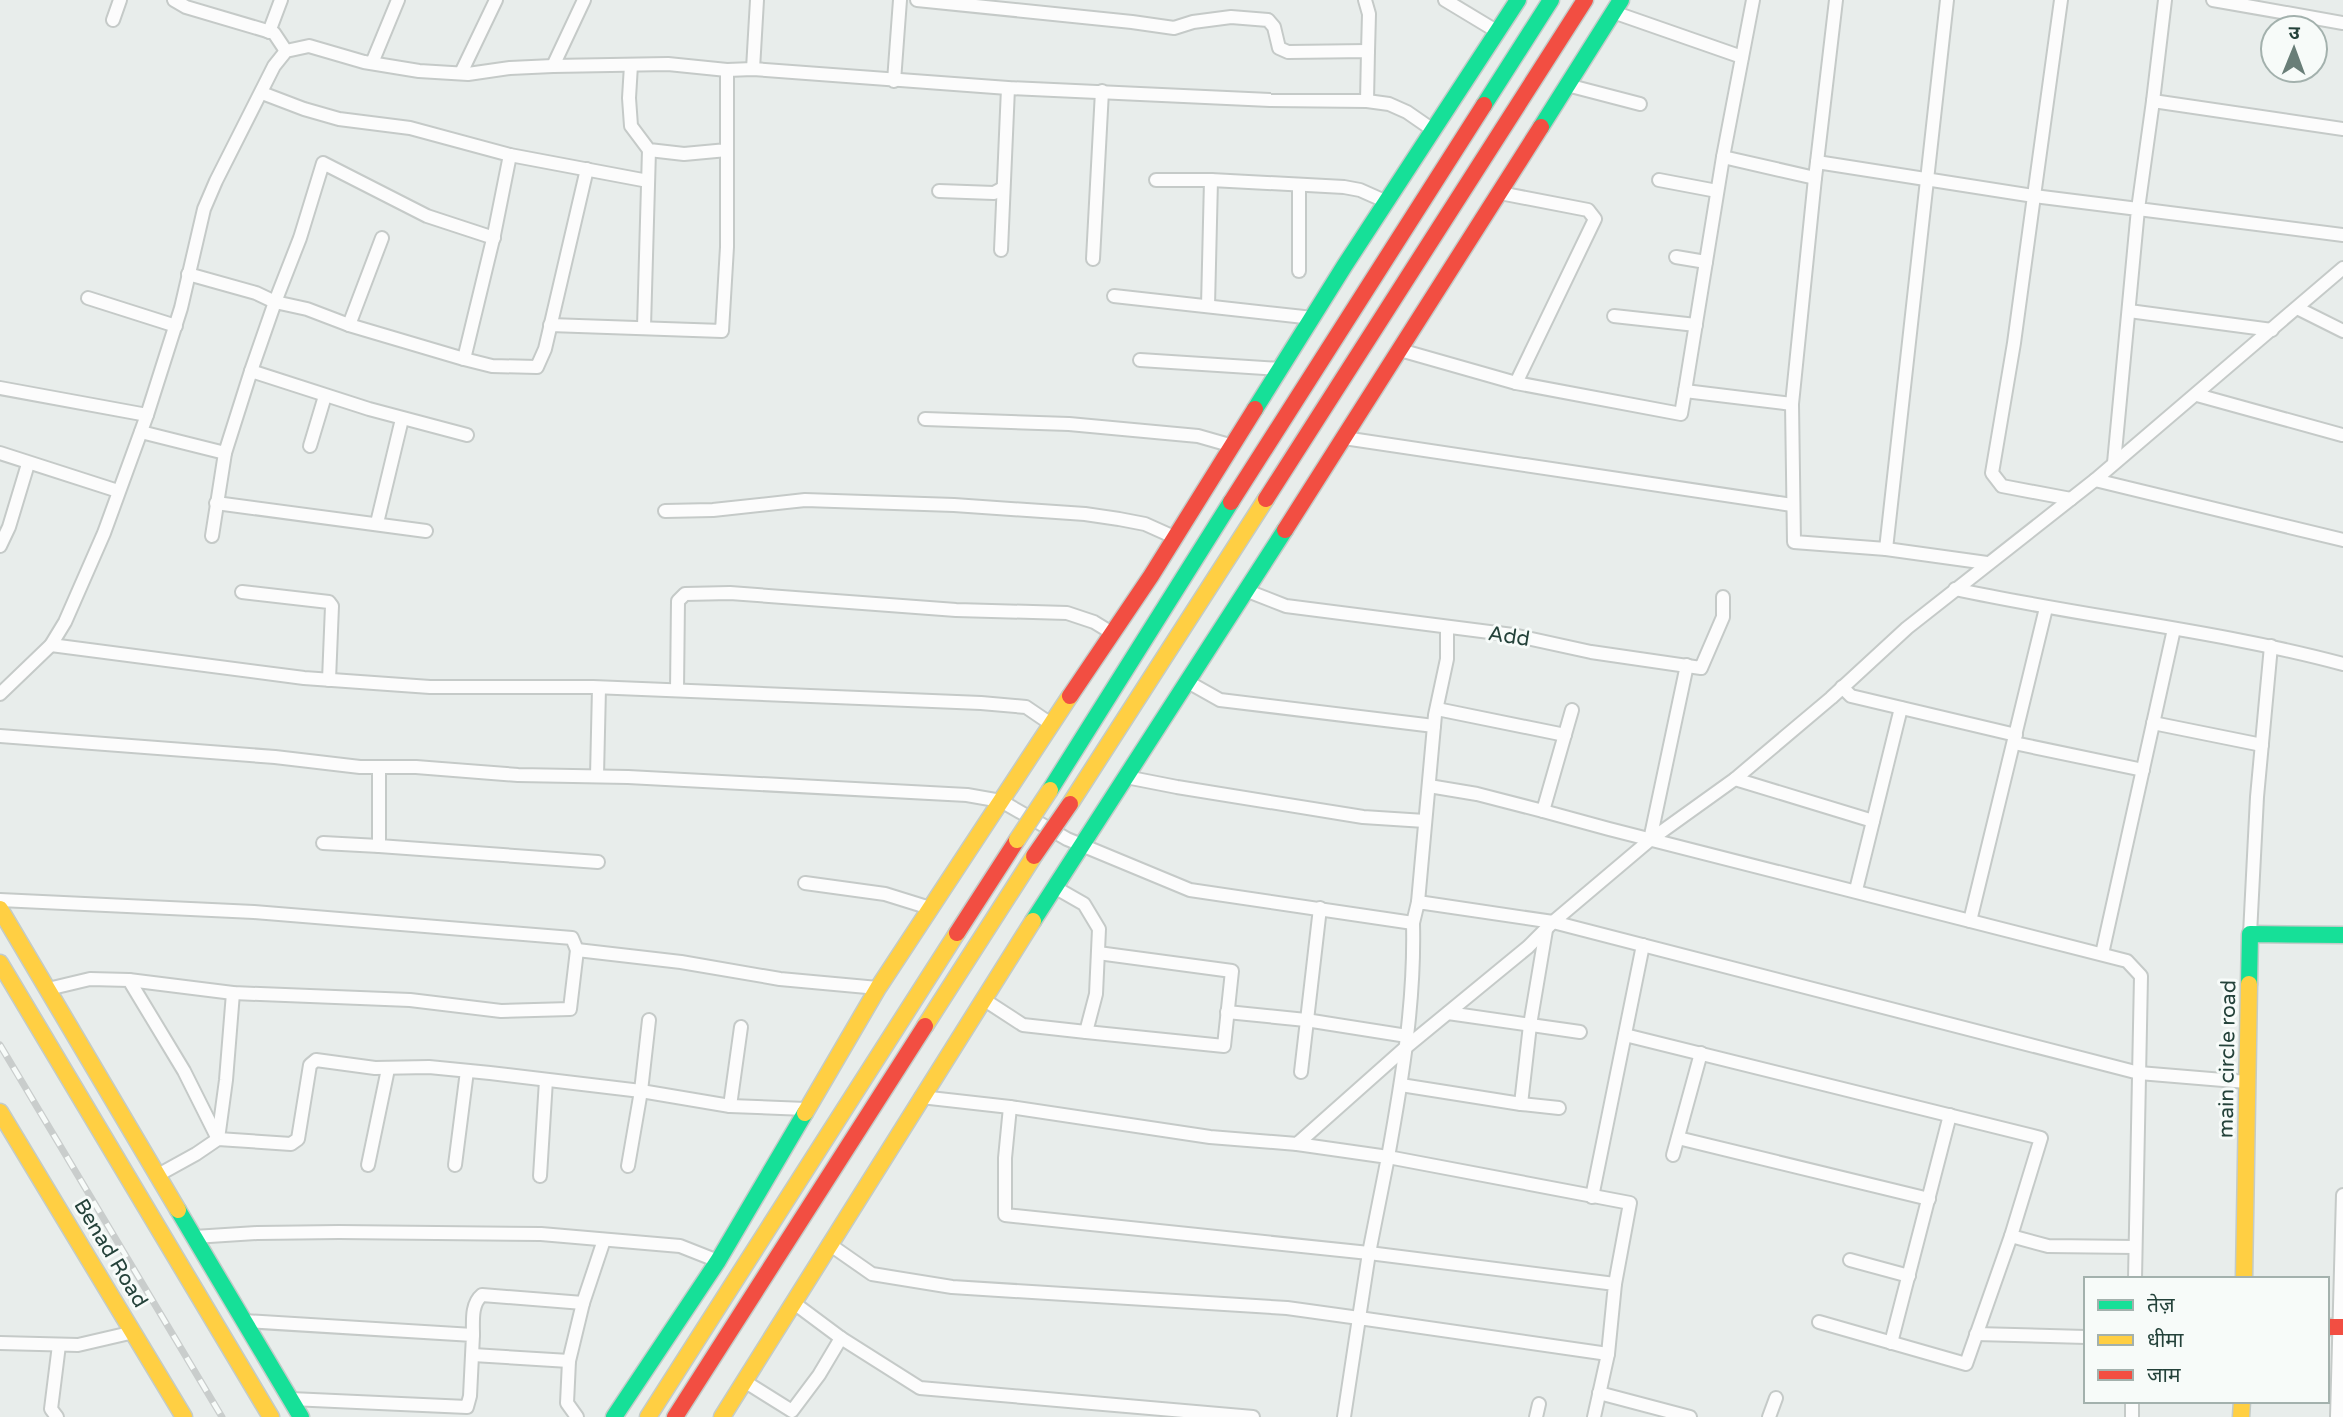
<svg xmlns="http://www.w3.org/2000/svg" width="2343" height="1417" font-family="'Varela Round','Noto Sans Devanagari',sans-serif">
	<style>
		.lines { fill: none; stroke-linecap: round; stroke-linejoin: round }
		.street-casing { stroke: #c5cac8; stroke-width: 16 }
		.fast-casing { stroke: #c3cbc8; stroke-width: 19 }
		.slow-casing { stroke: #c3cbc8; stroke-width: 19 }
		.jam-casing { stroke: #c3cbc8; stroke-width: 19 }
		.street { stroke: #fcfcfc; stroke-width: 12 }
		.fast { stroke: #16e098; stroke-width: 16 }
		.slow { stroke: #ffcf43; stroke-width: 16 }
		.jam { stroke: #f24e42; stroke-width: 16 }
		.rail-casing { stroke: #c9cdcc; stroke-width: 7 }
		.rail { stroke: #f7fbf9; stroke-width: 4.5; stroke-dasharray: 13; stroke-linecap: butt }
		.slow-bridge-casing { stroke: #c3ccc9; stroke-width: 19; stroke-linecap: butt }
		.jam-bridge-casing { stroke: #c3ccc9; stroke-width: 19; stroke-linecap: butt }
		.slow-bridge { stroke: #ffcf43; stroke-width: 16 }
		.jam-bridge { stroke: #f24e42; stroke-width: 16 }
		.labels { text-anchor: middle; stroke-width: 6; stroke-linejoin: round; paint-order: stroke }
		.street-label { font-size: 21px; fill: #24423a; stroke: #f7fbf9 }
	</style>
	<rect width="100%" height="100%" fill="#e8edeb"/>
	<g class="lines">
		<defs>
			<g id="street">
				<polyline points="174,0 186,7 274,33 286,51"/>
				<polyline points="917,0 1132,22 1174,28 1193,22 1231,17 1268,20 1274,27 1279,48 1288,52 1368,51 1367,101"/>
				<polyline points="1365,0 1369,14 1368,51"/>
				<polyline points="1445,0 1498,32"/>
				<polyline points="2213,0 2343,23"/>
				<polyline points="1613,12 1742,57"/>
				<polyline points="113,20 120,0"/>
				<polyline points="269,32 281,0"/>
				<polyline points="372,63 398,0"/>
				<polyline points="631,65 629,98 631,126 649,150 684,154 727,150 727,70"/>
				<polyline points="553,66 584,0"/>
				<polyline points="753,69 757,0"/>
				<polyline points="461,73 496,0"/>
				<polyline points="894,81 900,0"/>
				<polyline points="1567,85 1640,104"/>
				<polyline points="262,93 304,109 339,119 410,128 510,155 648,181"/>
				<polyline points="2153,101 2165,0"/>
				<polyline points="2343,129 2153,101 2138,209 2343,235"/>
				<polyline points="1723,157 1815,178"/>
				<polyline points="1817,162 1836,0"/>
				<polyline points="1156,180 1211,180 1344,187 1360,190 1387,202"/>
				<polyline points="1659,180 1717,191"/>
				<polyline points="939,191 994,193 1003,188"/>
				<polyline points="1500,193 1588,210 1595,219 1516,383"/>
				<polyline points="1001,250 1008,88"/>
				<polyline points="1676,257 1706,262"/>
				<polyline points="1093,259 1102,91"/>
				<polyline points="1299,271 1299,185"/>
				<polyline points="188,274 256,293 275,302 300,238 323,163 427,216 494,238"/>
				<polyline points="1114,296 1313,318"/>
				<polyline points="88,298 176,326"/>
				<polyline points="1208,306 1211,180"/>
				<polyline points="2297,308 2343,331"/>
				<polyline points="2129,311 2272,330"/>
				<polyline points="1614,316 1696,325"/>
				<polyline points="349,325 382,238"/>
				<polyline points="550,325 722,331 727,247 727,150"/>
				<polyline points="644,327 649,150"/>
				<polyline points="1400,350 1516,383 1681,414 1685,391 1792,404"/>
				<polyline points="464,359 494,235 510,155"/>
				<polyline points="1140,360 1280,369"/>
				<polyline points="251,371 275,302 307,309 349,325 464,359 492,366 537,367 545,349 587,169"/>
				<polyline points="0,388 147,415"/>
				<polyline points="1685,391 1723,157 1753,0"/>
				<polyline points="2197,395 2342,435"/>
				<polyline points="925,419 1069,424 1198,436 1233,446"/>
				<polyline points="141,432 225,453 212,536"/>
				<polyline points="1344,438 1792,505"/>
				<polyline points="310,446 325,396"/>
				<polyline points="0,453 118,491"/>
				<polyline points="225,453 251,371 369,409 467,435"/>
				<polyline points="2095,480 2343,540"/>
				<polyline points="2071,499 2002,486 1992,473 2014,343 2034,196 2138,209 2114,463"/>
				<polyline points="216,503 426,531"/>
				<polyline points="665,511 713,510 805,500 954,505 1085,514 1119,519 1145,524 1174,537"/>
				<polyline points="377,523 402,419"/>
				<polyline points="0,546 9,527 28,464"/>
				<polyline points="1886,549 1947,0"/>
				<polyline points="1987,563 1886,549 1794,542 1792,404 1815,178 1817,162 2034,196 2061,0"/>
				<path d="M 1955,589 C 2084,617 2216,630 2343,664"/>
				<polyline points="1245,590 1286,606 1513,635 1591,652 1701,668 1723,617 1723,597"/>
				<polyline points="242,592 329,602 332,606 329,680"/>
				<polyline points="51,645 304,678 430,687 593,687 981,703 1026,707 1051,724"/>
				<polyline points="1188,682 1220,700 1434,726"/>
				<polyline points="1842,687 1851,696 2016,735"/>
				<polyline points="677,690 678,601 685,594 730,593 956,610 1067,613 1094,622 1112,633"/>
				<polyline points="0,694 51,645 65,622 104,533 147,415 181,308 204,209 216,181 274,66 286,51 309,46 364,62 419,71 468,74 510,68 553,66 668,64 727,70 753,69 1008,88 1270,100 1367,101 1389,104 1407,112 1433,130"/>
				<polyline points="1437,709 1565,735"/>
				<polyline points="2153,723 2262,745"/>
				<polyline points="0,736 275,757 360,767 416,767 518,775 628,777 967,795 1001,801 1067,839 1190,890 1413,923 1418,902 1553,922 2139,1073 2247,1082"/>
				<polyline points="2014,743 2143,770"/>
				<polyline points="379,767 379,846 598,862"/>
				<polyline points="597,776 599,688"/>
				<polyline points="1126,777 1177,787 1363,817 1425,821"/>
				<polyline points="1735,779 1873,821"/>
				<polyline points="1429,786 1477,794 1543,811 1572,710"/>
				<polyline points="1543,811 1609,829 2127,961 2141,976 2135,1279"/>
				<polyline points="1650,840 1687,665"/>
				<polyline points="323,843 379,846"/>
				<polyline points="805,883 885,894 930,908"/>
				<polyline points="1856,890 1901,708"/>
				<polyline points="0,900 254,912 572,938 577,950"/>
				<polyline points="1418,902 1435,715 1447,659 1447,628"/>
				<polyline points="1970,921 2046,608"/>
				<path d="M 1413,923 C 1415,1001 1402,1080 1388,1157 L 1630,1203 L 1615,1284"/>
				<polyline points="2250,934 2257,797 2271,646"/>
				<polyline points="2102,954 2174,629"/>
				<polyline points="129,980 233,993 410,1000 501,1011 570,1009 577,950 681,962 780,979 878,988"/>
				<polyline points="48,989 90,979 129,980 184,1071 218,1139"/>
				<polyline points="983,999 1023,1025 1086,1032 1096,994 1099,929 1084,904 1056,888"/>
				<polyline points="1227,1012 1306,1020 1407,1036"/>
				<polyline points="1448,1013 1580,1032"/>
				<polyline points="1086,1032 1224,1046 1232,971 1098,953"/>
				<polyline points="1625,1035 2041,1138 2011,1236 2048,1246 2135,1247"/>
				<polyline points="1301,1072 1320,908"/>
				<polyline points="1401,1085 1521,1104 1530,1025 1546,930"/>
				<polyline points="921,1097 1010,1107 1210,1137 1297,1144 1405,1048 1528,947 1553,922 1650,840 1735,779 1831,698 1907,628 2095,480 2343,268"/>
				<polyline points="1521,1104 1559,1108"/>
				<polyline points="730,1106 741,1027"/>
				<polyline points="1010,1107 1005,1158 1005,1215 1369,1253 1388,1157 1297,1144"/>
				<polyline points="1678,1138 1929,1199"/>
				<polyline points="218,1139 226,1080 233,993"/>
				<polyline points="1673,1155 1701,1053"/>
				<polyline points="368,1165 388,1069"/>
				<polyline points="455,1165 467,1071"/>
				<polyline points="628,1166 641,1091 649,1020"/>
				<polyline points="158,1175 196,1154 218,1139 291,1144 298,1139 310,1065 316,1060 375,1068 429,1067 490,1073 641,1091 730,1106 806,1109"/>
				<polyline points="540,1176 546,1080"/>
				<polyline points="1592,1197 1643,945"/>
				<polyline points="194,1237 257,1233 339,1232 541,1234 680,1246 718,1261"/>
				<polyline points="829,1244 872,1274 952,1287 1287,1308 1359,1318 1369,1253 1615,1284 1608,1354 1594,1417"/>
				<polyline points="1850,1260 1909,1276"/>
				<polyline points="794,1303 841,1338 920,1388 1253,1417"/>
				<polyline points="244,1321 473,1335 470,1396 467,1407 291,1399"/>
				<polyline points="1819,1322 1966,1364 2011,1236"/>
				<polyline points="1976,1334 2086,1337"/>
				<path d="M 473,1335 C 473,1321 471,1304 482,1295 L 583,1303"/>
				<polyline points="0,1343 78,1345 134,1332"/>
				<polyline points="1891,1343 1950,1115"/>
				<polyline points="473,1355 569,1361"/>
				<polyline points="744,1381 792,1411 819,1375 841,1338"/>
				<polyline points="1599,1393 1690,1417"/>
				<polyline points="57,1417 51,1409 59,1345"/>
				<polyline points="577,1417 567,1403 569,1361 583,1303 604,1240"/>
				<polyline points="1344,1417 1359,1318 1608,1354"/>
				<polyline points="1536,1417 1539,1404"/>
				<polyline points="1769,1417 1776,1398"/>
				<polyline points="2132,1417 2132,1401"/>
				<polyline points="2337,1417 2343,1195"/>
			</g>
			<g id="fast">
				<polyline points="1484,105 1551,0"/>
				<polyline points="1541,127 1621,0"/>
				<polyline points="1255,409 1345,265 1518,0"/>
				<polyline points="1050,790 1231,502"/>
				<polyline points="1033,921 1285,530"/>
				<polyline points="2249,984 2250,934 2343,935"/>
				<polyline points="178,1210 301,1417"/>
				<polyline points="614,1417 718,1261 805,1113"/>
			</g>
			<g id="slow">
				<polyline points="1070,804 1266,499"/>
				<polyline points="0,909 178,1210"/>
				<polyline points="0,963 271,1417"/>
				<polyline points="925,1026 1034,856"/>
				<polyline points="0,1112 184,1417"/>
				<polyline points="805,1113 878,988 1070,696"/>
				<polyline points="2244,1279 2249,984"/>
				<polyline points="648,1417 957,933"/>
				<polyline points="722,1417 1033,921"/>
				<polyline points="2241,1417 2242,1401"/>
			</g>
			<g id="jam">
				<polyline points="1266,499 1585,0"/>
				<polyline points="1231,502 1484,105"/>
				<polyline points="1285,530 1541,127"/>
				<polyline points="1070,696 1151,576 1255,409"/>
				<polyline points="957,933 1017,840"/>
				<polyline points="2327,1327 2343,1327"/>
				<polyline points="675,1417 925,1026"/>
			</g>
		</defs>
		<use href="#street" class="street-casing"/>
		<use href="#fast" class="fast-casing"/>
		<use href="#slow" class="slow-casing"/>
		<use href="#jam" class="jam-casing"/>
		<use href="#street" class="street"/>
		<use href="#fast" class="fast"/>
		<use href="#slow" class="slow"/>
		<use href="#jam" class="jam"/>
		<defs>
			<polyline id="rail" points="0,1045 222,1417"/>
		</defs>
		<use href="#rail" class="rail-casing"/>
		<use href="#rail" class="rail"/>
		<defs>
			<polyline id="slow-bridge" points="1017,840 1050,790"/>
			<polyline id="jam-bridge" points="1034,856 1070,804"/>
		</defs>
		<use href="#slow-bridge" class="slow-bridge-casing"/>
		<use href="#jam-bridge" class="jam-bridge-casing"/>
		<use href="#slow-bridge" class="slow-bridge"/>
		<use href="#jam-bridge" class="jam-bridge"/>
	</g>
	<g class="labels">
		<g class="street-label">
			<text transform="translate(1509 636) rotate(9)" y="7">Add</text>
			<text transform="translate(2227 1059) rotate(-89)" y="7">main circle road</text>
			<text transform="translate(111 1253) rotate(59)" y="7">Benad Road</text>
		</g>
	</g>
	<rect x="2084" y="1277" width="245" height="126" fill="#f7fbf9" stroke="#a3b1ad" stroke-width="2"/>
	<rect x="2098" y="1300" width="35" height="10" fill="#16e098" stroke="#a3b1ad" stroke-width="2"/>
	<text x="2147" y="1312" font-size="21" fill="#24423a">तेज़</text>
	<rect x="2098" y="1335" width="35" height="10" fill="#ffcf43" stroke="#a3b1ad" stroke-width="2"/>
	<text x="2147" y="1347" font-size="21" fill="#24423a">धीमा</text>
	<rect x="2098" y="1370" width="35" height="10" fill="#f24e42" stroke="#a3b1ad" stroke-width="2"/>
	<text x="2147" y="1382" font-size="21" fill="#24423a">जाम</text>
	<g transform="translate(2294 49) rotate(1)"><circle r="33" fill="#f7fbf9" stroke="#a3b1ad" stroke-width="2"/>
	<path d="M0-5L12 26L0 18L-12 26Z" fill="#697e78"/>
	<text y="-10" font-size="19" font-weight="bold" text-anchor="middle" fill="#24423a">उ</text>
	</g>
</svg>
